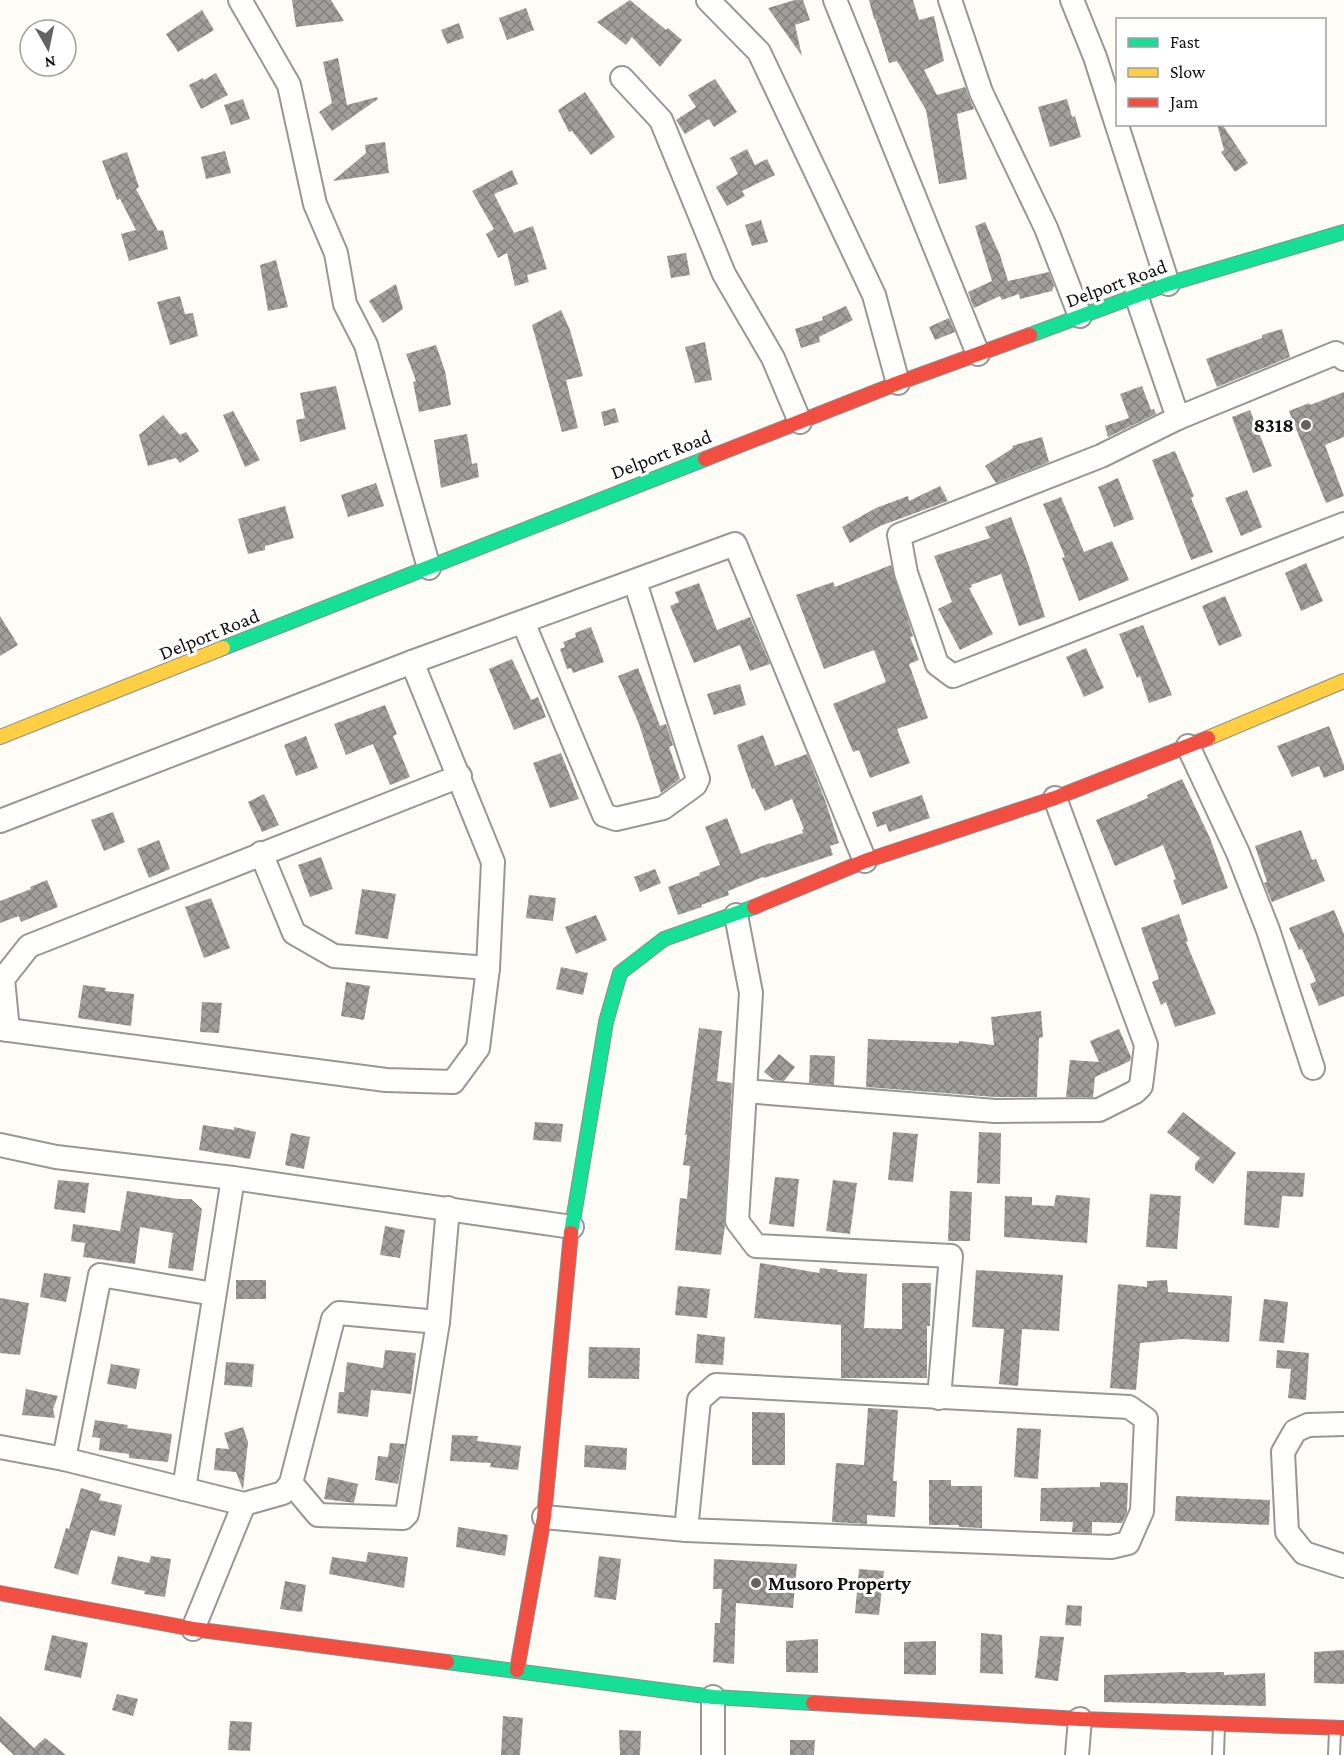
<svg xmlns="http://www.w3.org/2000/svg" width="1344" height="1755" font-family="'Crimson Pro',serif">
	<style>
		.building { fill: url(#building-cross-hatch) }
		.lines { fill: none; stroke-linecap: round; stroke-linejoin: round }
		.lane-casing { stroke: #979795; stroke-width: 14 }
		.street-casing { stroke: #979795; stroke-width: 26 }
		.fast-casing { stroke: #8e8d8b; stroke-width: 16 }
		.slow-casing { stroke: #8e8d8b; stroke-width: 16 }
		.jam-casing { stroke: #8e8d8b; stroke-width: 16 }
		.lane { stroke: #fffffe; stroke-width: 10 }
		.street { stroke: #fffffe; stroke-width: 22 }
		.fast { stroke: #16e098; stroke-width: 14 }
		.slow { stroke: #ffcf43; stroke-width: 14 }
		.jam { stroke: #f24e42; stroke-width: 14 }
		.poi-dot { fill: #646362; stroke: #fff; stroke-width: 2 }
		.labels { text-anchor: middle; stroke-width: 6; stroke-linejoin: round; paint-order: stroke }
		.street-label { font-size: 20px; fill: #111; stroke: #fff }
		.poi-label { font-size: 20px; font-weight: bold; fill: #111; stroke: #fff; text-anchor: end }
	</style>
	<defs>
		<pattern id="building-cross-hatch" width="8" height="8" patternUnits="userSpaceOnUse" patternTransform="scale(1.5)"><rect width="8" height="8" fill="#a19f9c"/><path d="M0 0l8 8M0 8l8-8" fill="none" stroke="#82807e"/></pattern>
	</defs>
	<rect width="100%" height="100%" fill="#fdfcf7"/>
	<g class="building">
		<polygon points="292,0 331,0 344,21 296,27"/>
		<polygon points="630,0 666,30 668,28 682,40 660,67 632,37 626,45 597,22"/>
		<polygon points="795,0 803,0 810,20 795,25 802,56 768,8"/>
		<polygon points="869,0 913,0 919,20 934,16 944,61 924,70 937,95 965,87 974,109 957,114 967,179 939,184 926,110 897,61 889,63 875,19 874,19"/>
		<polygon points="526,8 534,30 507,40 499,18"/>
		<polygon points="202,10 214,30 178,52 166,34"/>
		<polygon points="459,23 464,38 447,44 441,30"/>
		<polygon points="338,58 347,105 377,97 378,99 332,131 319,112 332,103 323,62"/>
		<polygon points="216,73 228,95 201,109 189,85 203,78 204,80"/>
		<polygon points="715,79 737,112 714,127 709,119 685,134 676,120 696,107 688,95"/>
		<polygon points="585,92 615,137 591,155 572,131 569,132 558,110"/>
		<polygon points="243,99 250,119 231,125 224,105"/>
		<polygon points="1067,99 1072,117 1075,116 1081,137 1050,147 1038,107"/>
		<polygon points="1217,124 1222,124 1248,163 1235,172 1221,152 1224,150"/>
		<polygon points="385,142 389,173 333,181 366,153 365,145"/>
		<polygon points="747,149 755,165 767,159 775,175 742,191 745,196 727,206 716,187 738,174 730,158"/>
		<polygon points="225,151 231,173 206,179 201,157"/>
		<polygon points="127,152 139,187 136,189 158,231 163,230 168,249 129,261 121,234 136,230 120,199 117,200 102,161"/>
		<polygon points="512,170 518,184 494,194 514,233 533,226 547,269 527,275 529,282 515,286 507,253 498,258 486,234 494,229 472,191"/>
		<polygon points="761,220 768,242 752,246 745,225"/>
		<polygon points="985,222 1000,255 1008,281 1049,272 1054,286 1052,291 1020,299 1019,294 1002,300 1000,296 974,308 968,292 992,281 975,226"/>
		<polygon points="686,253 690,275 671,278 667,256"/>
		<polygon points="276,260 288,307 268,311 260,265"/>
		<polygon points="396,284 403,309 383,323 369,301"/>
		<polygon points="180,296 185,314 193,313 198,336 170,345 157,302"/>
		<polygon points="846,306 853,320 819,337 820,342 801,348 795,329 823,320 822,317"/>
		<polygon points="561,310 570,330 583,376 566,380 578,428 562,432 532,325"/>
		<polygon points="949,318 955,332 935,340 929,327"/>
		<polygon points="1282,329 1290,357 1217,387 1206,359 1262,338 1262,335"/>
		<polygon points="705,342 712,380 695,383 685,347"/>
		<polygon points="436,345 445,371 451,405 419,412 413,382 416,381 406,354"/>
		<polygon points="336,386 346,429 300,442 296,420 305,418 300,393"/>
		<polygon points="1142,386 1151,410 1154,409 1156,414 1108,437 1105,426 1129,418 1120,394"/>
		<polygon points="1344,392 1344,437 1325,445 1344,496 1326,503 1289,411 1309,403 1310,405"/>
		<polygon points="615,408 619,422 604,426 601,412"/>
		<polygon points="1250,410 1272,466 1253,473 1232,417"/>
		<polygon points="233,411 260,460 245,467 223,415"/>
		<polygon points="163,415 180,435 186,432 199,451 180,463 176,458 148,466 139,435"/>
		<polygon points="467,434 472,464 477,463 479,477 441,488 434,440"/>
		<polygon points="1042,437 1049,462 996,483 985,466 1013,448 1012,446"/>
		<polygon points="1175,451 1194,496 1191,498 1213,552 1191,560 1152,460"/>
		<polygon points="1118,478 1134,519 1114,527 1098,487"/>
		<polygon points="376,483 384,506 348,517 341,495"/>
		<polygon points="940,486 948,501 880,526 850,543 842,527 876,508 908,496 909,501"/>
		<polygon points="1247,490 1262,527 1241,536 1225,498"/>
		<polygon points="1061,497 1084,552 1112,541 1129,580 1079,601 1062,558 1065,557 1043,504"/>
		<polygon points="285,506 294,538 265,546 265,550 248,554 238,519"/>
		<polygon points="1011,517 1028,563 1045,617 1019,626 1001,574 971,585 972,587 969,588 993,634 960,650 938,609 952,602 934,556 990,538 985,527"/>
		<polygon points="1306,563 1323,601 1301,611 1285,573"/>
		<polygon points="891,565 913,636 910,637 919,660 909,664 928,718 897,729 910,763 870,778 859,750 853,752 833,704 886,682 874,650 824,669 796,595 833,582 835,587"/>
		<polygon points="699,583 717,630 750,617 770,664 750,671 740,645 694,663 670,606 679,602 675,592"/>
		<polygon points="1225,596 1242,636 1219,646 1202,606"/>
		<polygon points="0,616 18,645 0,656"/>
		<polygon points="1143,625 1172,695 1149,703 1140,676 1137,678 1119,634"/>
		<polygon points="591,627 604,662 573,673 571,668 567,669 560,649 565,647 563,642 576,637 575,633"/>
		<polygon points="1086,648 1104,688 1084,697 1066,657"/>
		<polygon points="512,659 531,700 538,697 546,717 514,730 489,669"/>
		<polygon points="638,668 660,726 666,724 673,745 669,747 680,779 661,793 639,724 618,676"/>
		<polygon points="740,684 746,705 714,715 707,694"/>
		<polygon points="385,705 397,734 393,736 410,777 390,785 373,744 346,755 334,724"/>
		<polygon points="1329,726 1344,765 1344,770 1324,778 1319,766 1292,777 1277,746"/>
		<polygon points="763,735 775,766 807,754 825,800 839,843 830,846 833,855 764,878 763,877 728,891 729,895 701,905 702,907 678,915 668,887 700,875 699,873 720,865 705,827 727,818 741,854 770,843 771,844 803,833 802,830 804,829 792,799 765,811 754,788 752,789 737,745"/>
		<polygon points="306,736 318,768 296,776 284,745"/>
		<polygon points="561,753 579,799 550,808 533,763"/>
		<polygon points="1182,779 1210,838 1228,888 1182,905 1173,880 1176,879 1163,845 1115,866 1096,820 1148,798 1147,795"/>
		<polygon points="264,794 279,825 262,832 248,802"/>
		<polygon points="922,795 930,818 889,832 886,824 877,827 872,812"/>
		<polygon points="113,812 125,842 104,851 91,820"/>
		<polygon points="1301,830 1312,860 1316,859 1325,881 1272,902 1264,883 1267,882 1255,846"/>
		<polygon points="159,840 170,869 149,878 137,849"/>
		<polygon points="321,857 333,889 310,897 298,865"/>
		<polygon points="655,869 661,883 640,892 634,877"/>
		<polygon points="47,880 58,907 21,922 19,916 0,923 0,901 31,889 30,887"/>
		<polygon points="362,889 396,894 388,939 355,934"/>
		<polygon points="529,895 556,898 553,921 526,918"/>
		<polygon points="211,898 230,948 204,958 185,907"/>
		<polygon points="1334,910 1344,934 1344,996 1319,1006 1310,984 1316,981 1302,949 1299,950 1289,928"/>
		<polygon points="1179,914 1188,941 1186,942 1216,1014 1175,1027 1166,1002 1161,1005 1152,982 1159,979 1141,928"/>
		<polygon points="596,915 607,940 576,954 565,927"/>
		<polygon points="561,967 588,973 583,995 556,989"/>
		<polygon points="346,982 370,986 364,1020 341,1016"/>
		<polygon points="83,985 106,988 105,991 134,994 131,1026 78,1018"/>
		<polygon points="202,1002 222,1003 219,1033 200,1032"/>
		<polygon points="1041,1011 1043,1037 1039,1038 1037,1097 995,1097 866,1087 868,1039 959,1043 959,1041 994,1045 991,1017"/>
		<polygon points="699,1028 722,1031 717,1081 732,1083 725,1225 721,1255 675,1250 680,1198 687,1199 690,1166 683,1165 687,1135 685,1135"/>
		<polygon points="1119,1029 1131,1057 1130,1061 1095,1077 1093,1097 1066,1097 1070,1060 1099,1062 1090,1041"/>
		<polygon points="779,1054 795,1067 784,1081 774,1080 764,1072"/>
		<polygon points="810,1055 835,1056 834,1085 809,1083"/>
		<polygon points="1183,1112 1236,1153 1213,1184 1195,1170 1195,1164 1200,1158 1167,1132"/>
		<polygon points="535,1122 563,1124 561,1142 533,1140"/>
		<polygon points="203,1125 234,1130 234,1127 256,1132 250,1159 199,1150"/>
		<polygon points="893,1132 918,1134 913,1182 888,1180"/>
		<polygon points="979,1132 1001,1133 1000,1184 977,1183"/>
		<polygon points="291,1133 310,1137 304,1169 285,1165"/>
		<polygon points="1247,1171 1305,1173 1303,1197 1282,1196 1279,1228 1244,1225"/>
		<polygon points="775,1177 799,1179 794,1227 769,1224"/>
		<polygon points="58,1180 89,1183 85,1213 54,1209"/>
		<polygon points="833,1180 857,1183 850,1234 826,1231"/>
		<polygon points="127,1191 179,1199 191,1199 202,1209 193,1271 168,1268 173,1233 140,1227 135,1264 83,1257 85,1243 71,1241 73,1224 120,1231"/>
		<polygon points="950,1191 972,1192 970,1241 948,1241"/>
		<polygon points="1150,1194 1181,1196 1177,1249 1146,1247"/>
		<polygon points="1056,1195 1090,1198 1087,1243 1004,1237 1005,1196 1032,1197 1032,1205 1054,1206"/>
		<polygon points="385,1226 405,1230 400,1258 380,1255"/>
		<polygon points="760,1263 819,1273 820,1268 838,1270 837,1272 867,1274 864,1328 902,1329 902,1283 931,1283 930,1326 927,1326 927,1378 841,1378 841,1325 754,1318"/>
		<polygon points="976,1270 1063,1275 1059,1331 1022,1329 1018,1386 999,1384 1004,1329 972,1327"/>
		<polygon points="44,1273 71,1277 66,1302 40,1297"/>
		<rect x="236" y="1280" width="30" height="19"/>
		<polygon points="1167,1280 1168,1292 1232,1296 1229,1342 1182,1339 1140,1343 1136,1390 1110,1388 1118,1284 1147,1287 1147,1281"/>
		<polygon points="678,1286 710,1289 707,1318 675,1315"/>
		<polygon points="0,1298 29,1303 20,1355 0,1353"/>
		<polygon points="1264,1299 1288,1302 1284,1343 1259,1341"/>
		<polygon points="697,1334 725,1337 723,1365 695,1363"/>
		<polygon points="589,1347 640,1348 639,1379 588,1378"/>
		<polygon points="385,1350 416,1353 411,1394 371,1390 368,1417 337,1413 339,1392 344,1392 347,1362 383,1368"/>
		<polygon points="1277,1350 1309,1353 1306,1400 1288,1398 1291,1369 1276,1368"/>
		<polygon points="226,1362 254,1364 252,1387 224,1385"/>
		<polygon points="111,1364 140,1369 136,1389 107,1384"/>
		<polygon points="26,1389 58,1396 53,1409 55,1418 22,1415"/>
		<polygon points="868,1408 898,1410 893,1481 897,1481 895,1517 867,1515 867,1524 832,1522 836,1463 864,1465"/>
		<polygon points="752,1412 785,1413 785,1465 752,1465"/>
		<polygon points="95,1420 128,1425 127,1428 172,1434 168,1462 129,1458 129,1454 99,1450 100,1438 92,1437"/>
		<polygon points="243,1427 248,1442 243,1490 236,1472 214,1470 216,1448 229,1449 224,1433"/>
		<polygon points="1017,1428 1041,1429 1038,1479 1014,1477"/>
		<polygon points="452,1435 478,1436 477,1441 521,1446 518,1470 490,1467 491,1463 450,1461"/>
		<polygon points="390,1443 405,1444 398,1484 375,1480 378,1456 388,1457"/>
		<polygon points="585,1445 627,1448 626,1470 584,1467"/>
		<polygon points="328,1477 358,1484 354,1503 324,1499"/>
		<polygon points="929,1480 951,1480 951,1486 982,1486 982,1528 959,1527 959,1525 929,1525"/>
		<polygon points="1100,1482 1128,1483 1127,1512 1122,1523 1092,1522 1092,1533 1072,1532 1073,1522 1040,1521 1041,1488 1100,1487"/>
		<polygon points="81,1488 101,1494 99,1500 122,1505 115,1536 91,1530 78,1575 54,1568 66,1528 69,1529"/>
		<polygon points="1176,1496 1270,1500 1269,1525 1175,1521"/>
		<polygon points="458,1527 508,1535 505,1556 456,1547"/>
		<polygon points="368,1552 408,1557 404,1588 329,1574 332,1557 366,1562"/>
		<polygon points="118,1556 149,1563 151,1556 171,1559 165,1597 144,1594 145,1591 111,1584"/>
		<polygon points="599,1556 621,1559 616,1600 594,1597"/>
		<polygon points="714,1559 797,1564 793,1608 736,1603 734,1664 713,1662 715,1623 720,1623 722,1589 713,1589"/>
		<polygon points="859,1569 884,1571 879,1615 855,1613"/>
		<polygon points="285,1581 306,1585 302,1612 280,1609"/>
		<polygon points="1067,1605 1082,1606 1081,1626 1065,1625"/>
		<polygon points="981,1633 1002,1635 1003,1674 980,1673"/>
		<polygon points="52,1635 88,1643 81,1678 44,1670"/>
		<polygon points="1040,1636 1064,1637 1058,1681 1035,1678"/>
		<polygon points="818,1639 818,1673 786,1672 786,1641"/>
		<polygon points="936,1641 936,1675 904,1674 904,1642"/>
		<polygon points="1344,1650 1344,1684 1314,1683 1314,1652"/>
		<polygon points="1186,1672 1186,1673 1224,1672 1224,1675 1265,1673 1266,1706 1104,1702 1104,1675"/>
		<polygon points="117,1694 138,1699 133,1716 112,1710"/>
		<polygon points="0,1716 34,1748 45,1738 66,1755 14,1755 0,1742"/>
		<polygon points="503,1716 523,1718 520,1755 501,1755"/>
		<polygon points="230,1721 252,1722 250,1751 228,1750"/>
		<polygon points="619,1730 641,1731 640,1755 620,1755"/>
		<polygon points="790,1740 815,1740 814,1755 790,1755"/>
	</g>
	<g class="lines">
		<defs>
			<g id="lane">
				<polyline points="1218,1755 1219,1725"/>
				<polyline points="1334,1755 1335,1731"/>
			</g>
			<g id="street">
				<polyline points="240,0 289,85 315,204 336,253 345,304 366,345 429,568"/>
				<polyline points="708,0 759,52 874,295 898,383"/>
				<polyline points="835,0 978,354"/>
				<polyline points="950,0 981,92 1046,228 1080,316"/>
				<polyline points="1072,0 1095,57 1168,284"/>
				<polyline points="622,78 661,120 724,274 773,358 800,422"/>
				<polyline points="1136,295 1178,418"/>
				<polyline points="1344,359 1336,353 1178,418 1101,456 899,535 906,573 937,664 953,676 1344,524"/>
				<polyline points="523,622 604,815 616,819 663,808 695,785 698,779 635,582"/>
				<polyline points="1188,746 1238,853 1268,930 1313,1068"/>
				<polyline points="0,821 412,662 735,544 865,861"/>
				<polyline points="261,853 294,933 334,956 488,968"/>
				<polyline points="736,915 751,993 737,1221 756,1246 951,1256 939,1398"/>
				<polyline points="0,1029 386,1080 453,1082 478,1048 488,968 493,862 412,662"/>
				<polyline points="8,1030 3,979 29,946 460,776"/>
				<polyline points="745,1091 995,1111 1099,1110 1135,1092 1141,1086 1146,1045 1055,798"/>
				<polyline points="0,1145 56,1157 233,1178 572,1227"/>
				<polyline points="1344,1424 1308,1425 1295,1431 1283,1452 1287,1532 1304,1553 1344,1566"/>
				<polyline points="0,1447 64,1459 244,1504 283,1493 291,1483 333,1319 339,1313 438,1322"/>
				<polyline points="64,1459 100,1275 214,1294"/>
				<polyline points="291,1483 318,1515 403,1518 407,1514 438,1322 448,1208"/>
				<polyline points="184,1489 233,1178"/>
				<polyline points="544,1517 686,1530 1111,1547 1128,1543 1142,1511 1146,1419 1129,1407 716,1385 699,1400 686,1530"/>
				<polyline points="193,1629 244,1504"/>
				<polyline points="713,1755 713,1697"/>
				<polyline points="1077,1755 1080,1719"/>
			</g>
			<g id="fast">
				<polyline points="1030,335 1168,284 1344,232"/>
				<polyline points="223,648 705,459"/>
				<polyline points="571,1233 606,1022 620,973 664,939 754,907"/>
				<polyline points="447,1662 713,1697 813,1703"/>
			</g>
			<g id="slow">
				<polyline points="0,737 223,648"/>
				<polyline points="1208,738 1344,681"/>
			</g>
			<g id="jam">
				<polyline points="705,459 898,383 1030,335"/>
				<polyline points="754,907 865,861 1055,798 1208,738"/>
				<polyline points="0,1593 193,1629 447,1662"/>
				<polyline points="517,1670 544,1517 571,1233"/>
				<polyline points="813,1703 1080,1719 1344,1728"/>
			</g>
		</defs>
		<use href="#lane" class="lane-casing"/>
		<use href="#street" class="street-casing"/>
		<use href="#fast" class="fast-casing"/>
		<use href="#slow" class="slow-casing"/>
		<use href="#jam" class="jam-casing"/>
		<use href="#lane" class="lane"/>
		<use href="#street" class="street"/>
		<use href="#fast" class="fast"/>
		<use href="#slow" class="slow"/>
		<use href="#jam" class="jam"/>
	</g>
	<g class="poi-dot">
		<circle cx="1306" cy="425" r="6"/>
		<circle cx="756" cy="1583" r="6"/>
	</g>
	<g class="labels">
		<g class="street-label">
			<text transform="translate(1116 283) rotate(-20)" y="7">Delport Road</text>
			<text transform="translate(661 454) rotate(-21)" y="7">Delport Road</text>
			<text transform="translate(209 634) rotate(-22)" y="7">Delport Road</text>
		</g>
		<g class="poi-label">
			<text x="1294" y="432">8318</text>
			<text x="768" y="1590" text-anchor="start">Musoro Property</text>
		</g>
	</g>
	<rect x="1116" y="18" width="210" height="108" fill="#ffffff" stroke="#a0a0a0" stroke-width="1.5"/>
	<rect x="1128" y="38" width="30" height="9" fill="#16e098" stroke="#a0a0a0" stroke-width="1.5"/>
	<text x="1170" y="48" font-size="18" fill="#111111">Fast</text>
	<rect x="1128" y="68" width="30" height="9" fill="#ffcf43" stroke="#a0a0a0" stroke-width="1.5"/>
	<text x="1170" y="78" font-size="18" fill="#111111">Slow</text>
	<rect x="1128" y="98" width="30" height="9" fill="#f24e42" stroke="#a0a0a0" stroke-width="1.5"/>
	<text x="1170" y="108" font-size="18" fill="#111111">Jam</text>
	<g transform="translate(48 48) rotate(171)"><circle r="28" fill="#ffffff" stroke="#a0a0a0" stroke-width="1.5"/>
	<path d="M0-4.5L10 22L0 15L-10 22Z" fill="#646362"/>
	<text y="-9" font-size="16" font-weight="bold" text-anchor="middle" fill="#111111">N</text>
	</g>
</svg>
